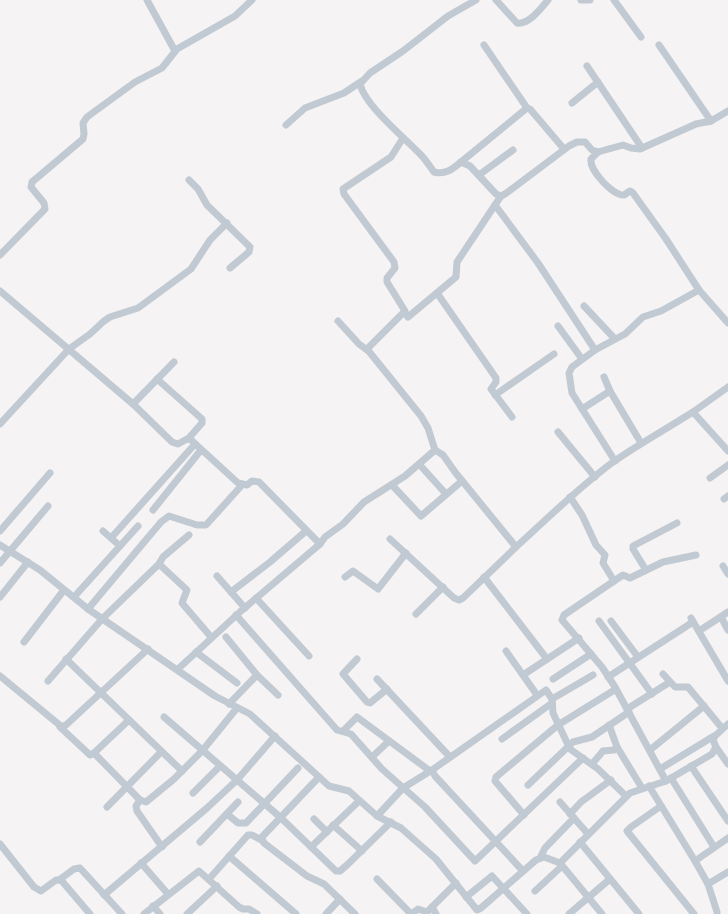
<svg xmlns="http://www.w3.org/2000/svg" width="728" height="914" font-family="Figtree,sans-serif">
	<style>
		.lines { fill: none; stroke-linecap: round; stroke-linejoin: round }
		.minor { stroke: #c1cad2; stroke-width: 7 }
	</style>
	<rect width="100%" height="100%" fill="#f5f3f3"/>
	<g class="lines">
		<!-- minor -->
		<g class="minor">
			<path d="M 147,0 L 175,51"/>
			<path d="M 476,0 L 448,16 L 403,51 L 370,73 L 360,84 C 365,106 406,139 421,155 C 426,160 430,167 434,172 C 445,175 453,169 461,162 L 470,166 L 496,194 L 501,196 L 505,194 L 569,146 L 577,142 L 585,142 L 592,150 L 598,152 L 623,145 L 631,148 L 640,149 L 696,124 L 711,121 L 728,111"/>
			<path d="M 496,0 L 517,23 C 529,25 541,8 548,0"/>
			<path d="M 581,0 L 590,0"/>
			<path d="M 614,0 L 641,37"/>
			<path d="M 484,45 L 527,108"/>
			<path d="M 659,45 L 711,121"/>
			<path d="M 587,66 L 642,148"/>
			<path d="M 572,103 L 598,82"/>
			<path d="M 286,125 L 305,108 L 344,93 L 362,81"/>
			<path d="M 403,138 L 391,157 L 343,189 L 344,194 L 394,262 L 395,268 L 387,278 L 387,282 L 405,311 L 367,349 L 421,416 L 428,428 L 435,450 L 443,455 L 455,472 L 516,547 C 548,518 578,488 613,462 C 639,444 666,429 693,412 L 728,451"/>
			<path d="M 598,152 L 591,159 C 589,170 613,196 624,195 L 630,191 L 633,193 L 666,239 L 699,290 L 728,323"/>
			<path d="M 461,162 L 527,108 L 530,109 L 564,149"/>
			<path d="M 479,175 L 513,150"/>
			<path d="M 189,180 L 198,189 L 207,205 L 250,247 L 249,252 L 230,268"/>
			<path d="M 495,205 L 538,263 L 595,350"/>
			<path d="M 0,255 L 45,209 L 44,203 L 31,187 L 32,182 L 83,139 L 84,134 L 83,123 L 87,117 L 135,82 L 162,68 L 177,49 L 235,16 L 252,0"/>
			<path d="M 0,291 L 133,404 L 172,442 L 178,444 L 187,439 L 190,439 L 238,483 L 247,485 L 252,481 L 259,482 L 320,544 L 325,537 L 343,524 L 364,502 L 405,476 L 435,450"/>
			<path d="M 437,293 L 496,378 L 496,382 L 491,389 L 512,417"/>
			<path d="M 584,306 L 614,338"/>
			<path d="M 404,312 L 408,317 L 456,277 L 457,262 L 501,196"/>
			<path d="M 338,321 L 359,344 L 367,350"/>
			<path d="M 558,326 L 582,359"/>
			<path d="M 604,377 L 610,391 L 641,443"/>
			<path d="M 157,379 L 202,419 L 202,423 L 188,439"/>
			<path d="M 495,395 L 554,354"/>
			<path d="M 133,404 L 174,362"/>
			<path d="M 582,409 L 610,391"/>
			<path d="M 693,412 L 728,387"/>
			<path d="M 0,424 L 69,349 L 90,334 L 104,321 L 110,317 L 138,308 L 191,269 L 210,240 L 227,223"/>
			<path d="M 558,432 L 595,477"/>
			<path d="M 615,461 L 572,393 L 569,373 L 572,367 L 595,350 L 625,334 L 643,317 L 661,311 L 699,290"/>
			<path d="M 419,464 L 446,494"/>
			<path d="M 710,478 L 728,465"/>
			<path d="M 392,485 L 421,516 L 462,481"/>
			<path d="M 570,497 L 582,515 L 596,545 L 605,555 L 603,563 L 614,581 L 623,575 L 630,578 L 663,562 L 696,555"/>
			<path d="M 724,499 L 728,496"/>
			<path d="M 153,510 L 201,450"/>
			<path d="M 0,531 L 50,473"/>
			<path d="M 189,535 L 163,557 L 159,564 L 187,590 L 182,603 L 211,637"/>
			<path d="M 111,538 L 195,444"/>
			<path d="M 390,539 L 454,598 L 459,600 L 463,598 L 516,547"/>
			<path d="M 0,545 L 40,570 L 88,609 L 215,696 L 250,714 L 329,786 L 349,791 L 377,816 L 401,828 L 436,859 L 477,910 L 481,908 L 536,860 L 544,857 L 560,863"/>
			<path d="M 120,546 L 138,526"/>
			<path d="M 0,563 L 48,506"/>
			<path d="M 723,566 L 728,574"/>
			<path d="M 646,570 L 633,549 L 633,546 L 677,523"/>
			<path d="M 217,576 L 245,608"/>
			<path d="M 345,577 L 353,571 L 378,589 L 406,553"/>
			<path d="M 484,577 L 547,659"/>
			<path d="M 614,581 L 564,615 L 562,620 L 602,667 L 615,687 L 666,781"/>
			<path d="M 231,592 L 270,562 L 306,531"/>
			<path d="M 0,597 L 28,562"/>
			<path d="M 74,597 L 120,546 L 103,531"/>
			<path d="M 256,598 L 309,656"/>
			<path d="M 88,609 L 161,522 L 169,516 L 197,525 L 206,525 L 242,485"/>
			<path d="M 416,614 L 443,587"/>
			<path d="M 236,615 L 337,730 L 351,734 L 382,769 L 425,807 L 475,861 L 583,758"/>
			<path d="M 721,617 L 728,630"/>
			<path d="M 691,618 L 728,681"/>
			<path d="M 599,621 L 652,694"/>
			<path d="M 611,621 L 638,657"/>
			<path d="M 699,631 L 728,612"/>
			<path d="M 226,637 L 257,675 L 278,695"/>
			<path d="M 24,642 L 64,590"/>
			<path d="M 506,651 L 537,695"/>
			<path d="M 196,652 L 237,683"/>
			<path d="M 66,659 L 182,771"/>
			<path d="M 357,659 L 343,674 L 367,702 L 370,703 L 387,689"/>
			<path d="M 178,669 L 241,611 L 320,544"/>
			<path d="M 663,674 L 675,687 L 688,687 L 722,728"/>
			<path d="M 523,675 L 579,638"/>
			<path d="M 0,676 L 62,727 L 66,725 L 148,649"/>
			<path d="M 608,677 L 693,622"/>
			<path d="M 377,679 L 450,757"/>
			<path d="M 553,679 L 591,654"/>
			<path d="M 48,681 L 102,619 L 159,564"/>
			<path d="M 552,699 L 593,675"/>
			<path d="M 229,704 L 257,675"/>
			<path d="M 627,709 L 670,682"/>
			<path d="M 164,717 L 280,817 L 336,871 L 340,871 L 347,865 L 391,822"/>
			<path d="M 60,727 L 90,755 L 94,753 L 129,720"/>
			<path d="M 343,731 L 357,717 L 430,771"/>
			<path d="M 502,739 L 552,703"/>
			<path d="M 617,747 L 642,788"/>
			<path d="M 716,747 L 728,764"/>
			<path d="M 650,750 L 704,706"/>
			<path d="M 94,753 L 140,800 L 146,802 L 174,779 L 202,751 L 237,708"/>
			<path d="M 372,757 L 389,741"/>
			<path d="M 592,764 L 603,751 L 614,750 L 617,747 L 609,725"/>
			<path d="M 691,766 L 728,821"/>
			<path d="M 660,769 L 714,736"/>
			<path d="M 319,777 L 261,838 L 264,843 L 307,876 L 324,884 L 355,914"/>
			<path d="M 671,778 L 714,847"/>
			<path d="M 528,785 L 573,742 L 592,737 L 629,712"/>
			<path d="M 649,786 L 695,861 L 728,838"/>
			<path d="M 193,793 L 220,766"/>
			<path d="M 140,800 L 136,806 L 137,811 L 162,847"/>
			<path d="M 560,802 L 588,834"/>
			<path d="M 661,806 L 631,827 L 627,831 L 694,914"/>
			<path d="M 107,807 L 161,752"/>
			<path d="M 227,814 L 238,823 L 246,823 L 298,768"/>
			<path d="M 570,814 L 581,802 L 611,780"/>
			<path d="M 524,815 L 495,781 L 496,777 L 558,725 L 616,689"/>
			<path d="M 377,816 L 403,788 L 432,770"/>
			<path d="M 314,819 L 327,832"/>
			<path d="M 333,825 L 362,851"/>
			<path d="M 200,842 L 238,802"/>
			<path d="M 580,842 L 639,914"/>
			<path d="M 0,844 L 34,887 L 41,891 L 56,880 L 61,880 L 90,914"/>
			<path d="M 311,847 L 359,801"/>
			<path d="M 229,856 L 296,914"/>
			<path d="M 540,858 L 545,848 L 574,818"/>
			<path d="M 695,861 L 708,884"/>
			<path d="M 141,863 L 168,894"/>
			<path d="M 523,871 L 435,776 L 432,770 L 546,690 L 552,699 L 553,713 L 570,749 L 598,769 L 626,796"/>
			<path d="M 209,879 L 248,835 L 252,835 L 263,841"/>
			<path d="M 377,879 L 411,914"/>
			<path d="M 59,880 L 74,869 L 80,868 L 122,914"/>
			<path d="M 535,891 L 562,866"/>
			<path d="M 104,895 L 207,808 L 237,780 L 275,736"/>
			<path d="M 466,897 L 492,876 L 527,914"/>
			<path d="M 153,906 L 160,914"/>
			<path d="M 717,912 L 708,884 L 728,872"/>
			<path d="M 144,914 L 199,871 L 239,907 L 243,909 L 249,909 L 257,914"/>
			<path d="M 187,914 L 217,886"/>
			<path d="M 326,914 L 340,899"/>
			<path d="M 411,914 L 418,909 L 427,912 L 432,907"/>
			<path d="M 436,914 L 432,907 L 456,883"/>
			<path d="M 569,914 L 610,879"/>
			<path d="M 602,914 L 560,863 L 630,793 L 666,781 L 712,754 L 716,747 L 713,740 L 715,736 L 728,724"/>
		</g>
	</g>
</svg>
